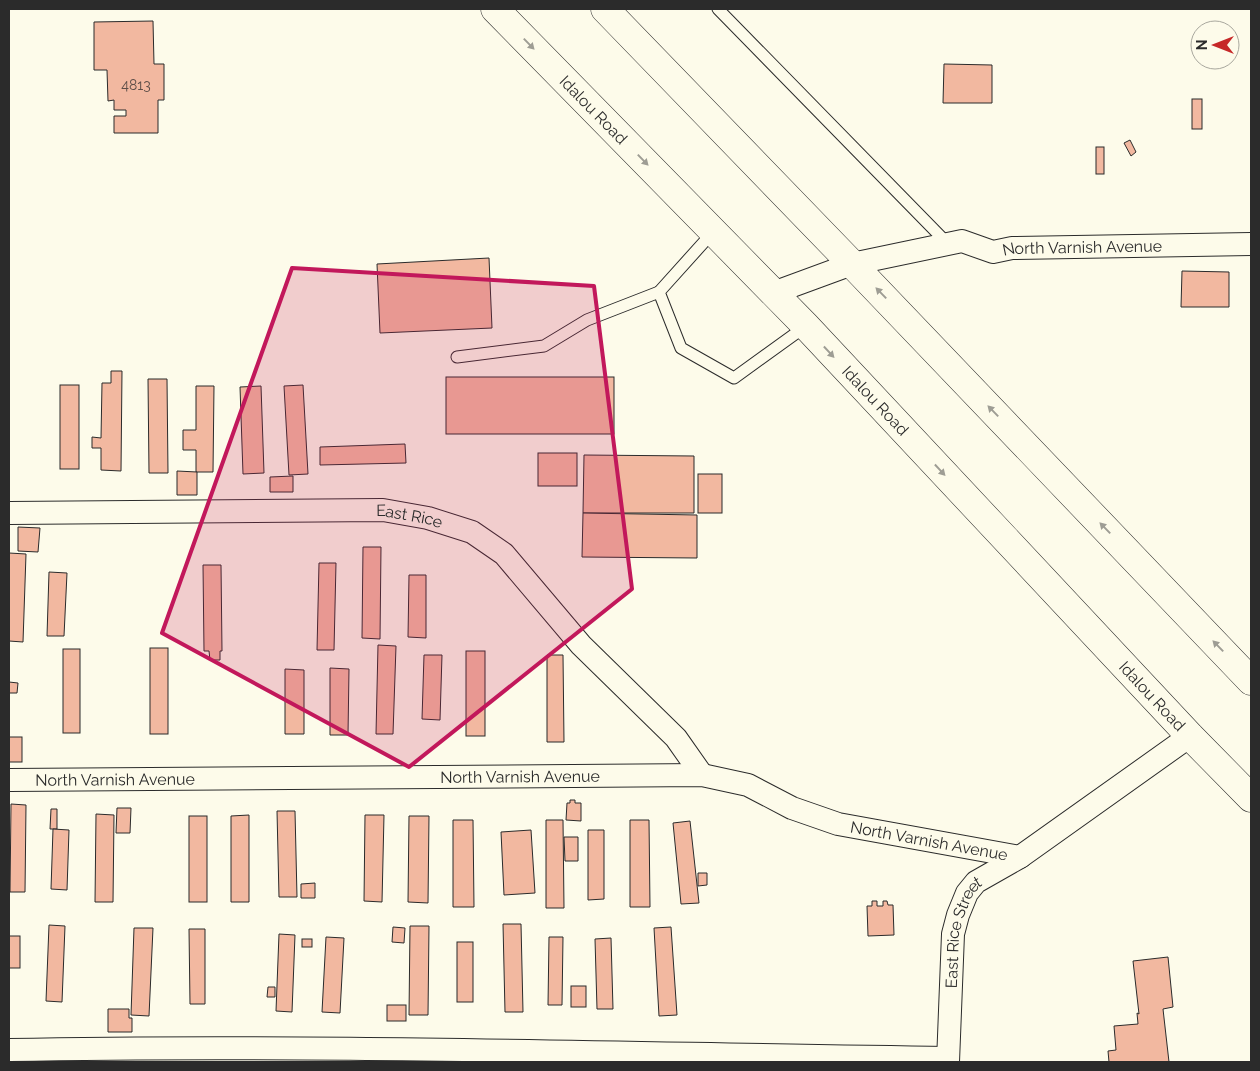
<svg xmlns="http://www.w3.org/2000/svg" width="1260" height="1071" font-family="Raleway,sans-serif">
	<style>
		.building { fill: #f2b8a0; stroke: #2b2b2b }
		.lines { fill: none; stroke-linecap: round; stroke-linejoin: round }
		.lane-casing { stroke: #2b2b2b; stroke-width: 13 }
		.street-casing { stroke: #2b2b2b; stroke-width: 24 }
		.highway-casing { stroke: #2b2b2b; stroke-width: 29 }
		.lane { stroke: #fdfbea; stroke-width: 11 }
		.street { stroke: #fdfbea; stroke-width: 22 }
		.highway { stroke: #fdfbea; stroke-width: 28 }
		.oneway { fill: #9e9d94 }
		.marked { fill: #c2185b; fill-opacity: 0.2; stroke: #c2185b; stroke-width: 4; stroke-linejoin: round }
		.labels { text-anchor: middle; stroke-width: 4; stroke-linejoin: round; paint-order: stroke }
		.number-label { font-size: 14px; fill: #5d4e48 }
		.street-label { font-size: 16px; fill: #2b2b2b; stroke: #fdfbea }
	</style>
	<rect width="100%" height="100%" fill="#fdfbea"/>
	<!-- building -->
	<g class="building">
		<path d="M 153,21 L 154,64 L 164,64 L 164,100 L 158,100 L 158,133 L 114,133 L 114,116 L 126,116 L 126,110 L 114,110 L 114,100 L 108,101 L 107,70 L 94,70 L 94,22 Z"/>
		<path d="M 944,64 L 992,65 L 992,103 L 943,103 Z"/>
		<rect x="1192" y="99" width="10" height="30"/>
		<path d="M 1130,140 L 1136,152 L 1131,156 L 1124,143 Z"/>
		<rect x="1096" y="147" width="8" height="27"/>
		<path d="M 489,258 L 492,328 L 380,333 L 377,264 Z"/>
		<path d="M 1182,271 L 1229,272 L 1229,307 L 1181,307 Z"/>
		<path d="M 111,371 L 122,371 L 121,471 L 101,470 L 101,448 L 92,448 L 92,437 L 101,438 L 102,383 L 111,383 Z"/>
		<rect x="446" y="377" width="168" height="57"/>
		<path d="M 148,379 L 167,379 L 168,473 L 149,473 Z"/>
		<rect x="60" y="385" width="19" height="84"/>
		<path d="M 303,385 L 308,474 L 289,475 L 284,386 Z"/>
		<path d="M 196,386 L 214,386 L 213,472 L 196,472 L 196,450 L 183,450 L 183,430 L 196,430 Z"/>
		<path d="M 261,386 L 264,473 L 243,474 L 240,387 Z"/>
		<path d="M 405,444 L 406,463 L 320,465 L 320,447 Z"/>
		<rect x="538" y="453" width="39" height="33"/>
		<path d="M 584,455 L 694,456 L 694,513 L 583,513 Z"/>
		<path d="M 177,471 L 197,472 L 197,495 L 177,495 Z"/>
		<rect x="698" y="474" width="24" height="39"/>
		<path d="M 293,476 L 293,492 L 270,492 L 270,477 Z"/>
		<path d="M 583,513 L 697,515 L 697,558 L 582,557 Z"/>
		<path d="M 18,527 L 40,528 L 38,552 L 18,551 Z"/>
		<path d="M 363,547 L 381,547 L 380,639 L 362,638 Z"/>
		<path d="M 9,553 L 26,554 L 23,642 L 9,641 Z"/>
		<path d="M 319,563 L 336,563 L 334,650 L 317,650 Z"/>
		<path d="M 203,565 L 221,565 L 222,651 L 220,651 L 220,660 L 210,660 L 209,651 L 204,651 Z"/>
		<path d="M 49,572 L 67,573 L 64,636 L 47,636 Z"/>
		<path d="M 409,575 L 426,575 L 426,638 L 408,637 Z"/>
		<path d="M 378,645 L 396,646 L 393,734 L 376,734 Z"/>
		<rect x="150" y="648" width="18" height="86"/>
		<rect x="63" y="649" width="17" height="84"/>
		<rect x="466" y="651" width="19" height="85"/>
		<path d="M 424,655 L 442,655 L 440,720 L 422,719 Z"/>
		<path d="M 547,655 L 563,655 L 564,742 L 547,742 Z"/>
		<path d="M 330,668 L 349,669 L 348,735 L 330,735 Z"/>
		<path d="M 285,669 L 304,670 L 304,734 L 285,734 Z"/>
		<path d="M 9,682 L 18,683 L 17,693 L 9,693 Z"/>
		<rect x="9" y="737" width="13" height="25"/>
		<path d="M 570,800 L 575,800 L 575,803 L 581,803 L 581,821 L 566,820 L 567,803 L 570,803 Z"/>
		<path d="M 11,804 L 26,805 L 25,892 L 10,892 Z"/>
		<path d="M 117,808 L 131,808 L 130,833 L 116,833 Z"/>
		<path d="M 51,809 L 57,809 L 57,829 L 50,829 Z"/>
		<path d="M 277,811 L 295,811 L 297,897 L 279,897 Z"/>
		<path d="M 96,814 L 114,815 L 113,902 L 95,902 Z"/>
		<path d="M 249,815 L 249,902 L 231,902 L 231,816 Z"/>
		<path d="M 365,815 L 384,815 L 382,902 L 364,901 Z"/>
		<rect x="189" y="816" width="18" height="86"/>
		<path d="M 409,816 L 429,816 L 428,903 L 408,902 Z"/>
		<path d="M 453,820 L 473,820 L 474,907 L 453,907 Z"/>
		<path d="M 546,820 L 563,820 L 564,908 L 546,908 Z"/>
		<path d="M 630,820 L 649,820 L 650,907 L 630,907 Z"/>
		<path d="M 690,821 L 699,903 L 681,904 L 673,823 Z"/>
		<path d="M 53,829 L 69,830 L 67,890 L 51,889 Z"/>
		<path d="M 531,830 L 535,893 L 504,895 L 501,832 Z"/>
		<path d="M 588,830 L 604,830 L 604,899 L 588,900 Z"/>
		<path d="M 564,837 L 578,837 L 578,861 L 565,861 Z"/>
		<path d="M 698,873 L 707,873 L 707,885 L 698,886 Z"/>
		<path d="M 315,883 L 315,898 L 301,898 L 301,884 Z"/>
		<path d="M 872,901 L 877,901 L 877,906 L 883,906 L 883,901 L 887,901 L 888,905 L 893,905 L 894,935 L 868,936 L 867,906 L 872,906 Z"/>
		<path d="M 503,924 L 521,924 L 523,1012 L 505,1012 Z"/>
		<path d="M 49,925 L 65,926 L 62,1002 L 46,1001 Z"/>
		<path d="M 410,926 L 429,926 L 428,1015 L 409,1015 Z"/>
		<path d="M 393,927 L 405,928 L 404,943 L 392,942 Z"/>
		<path d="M 671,927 L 677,1015 L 659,1016 L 654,928 Z"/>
		<path d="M 134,928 L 153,928 L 149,1016 L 131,1015 Z"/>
		<path d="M 189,929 L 205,929 L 205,1004 L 190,1004 Z"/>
		<path d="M 279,934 L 295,935 L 292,1012 L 276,1011 Z"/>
		<rect x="9" y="936" width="11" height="32"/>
		<path d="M 326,937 L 344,938 L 340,1013 L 322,1012 Z"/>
		<path d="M 549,937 L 563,937 L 562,1005 L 548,1005 Z"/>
		<path d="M 611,938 L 613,1009 L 597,1009 L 595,939 Z"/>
		<rect x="302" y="939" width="10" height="8"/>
		<rect x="457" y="942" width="16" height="60"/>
		<path d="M 1168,957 L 1173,1007 L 1163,1009 L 1169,1062 L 1109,1062 L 1108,1051 L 1116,1050 L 1114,1026 L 1138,1024 L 1137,1013 L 1139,1014 L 1133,961 Z"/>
		<rect x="571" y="986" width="15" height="21"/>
		<path d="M 268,987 L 275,987 L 275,997 L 267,997 Z"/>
		<rect x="387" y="1005" width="19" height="16"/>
		<path d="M 108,1009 L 129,1009 L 129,1018 L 132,1018 L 132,1032 L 108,1032 Z"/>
	</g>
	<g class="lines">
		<defs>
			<g id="lane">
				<path d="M 718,9 L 948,244"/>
				<path d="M 713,232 L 659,292 L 681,348 L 734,378 L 806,326"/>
				<path d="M 457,357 L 544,346 L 587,320 L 659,292"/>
			</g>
			<g id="street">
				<path id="s1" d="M 773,293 L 852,264 L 962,241 L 993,252 L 1012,248 L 1251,244"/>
				<path id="s2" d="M 9,513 L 383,510 L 428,518 L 472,532 L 504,554 L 581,645 L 676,738 L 702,775"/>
				<path id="s3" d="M 9,780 L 702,775 L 748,785 L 792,808 L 838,824 L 1020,857"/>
				<path d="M 9,1050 C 322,1044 635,1054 948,1058"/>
				<path id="s4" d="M 948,1062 L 953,934 L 958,915 L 967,893 L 976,882 L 1020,857 L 1190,736"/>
			</g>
			<g id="highway">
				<path id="s5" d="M 495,9 L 806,326 L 1190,736 L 1251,798"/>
				<path d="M 605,9 L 852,264 L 1251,681"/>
			</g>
		</defs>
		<!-- lane casing -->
		<use href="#lane" class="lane-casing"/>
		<!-- street casing -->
		<use href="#street" class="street-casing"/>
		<!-- highway casing -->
		<use href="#highway" class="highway-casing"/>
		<!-- lane -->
		<use href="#lane" class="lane"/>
		<!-- street -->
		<use href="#street" class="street"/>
		<!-- highway -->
		<use href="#highway" class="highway"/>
	</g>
	<!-- one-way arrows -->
	<defs><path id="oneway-solid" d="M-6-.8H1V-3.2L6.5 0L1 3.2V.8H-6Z" transform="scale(1.25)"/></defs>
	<g class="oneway">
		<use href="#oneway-solid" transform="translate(529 44) rotate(46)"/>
		<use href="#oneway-solid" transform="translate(643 160) rotate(46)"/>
		<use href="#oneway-solid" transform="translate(881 293) rotate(-134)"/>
		<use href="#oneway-solid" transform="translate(829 352) rotate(47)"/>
		<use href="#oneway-solid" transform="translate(993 411) rotate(-134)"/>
		<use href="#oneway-solid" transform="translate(940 470) rotate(47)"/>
		<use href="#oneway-solid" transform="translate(1105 528) rotate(-134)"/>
		<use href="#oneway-solid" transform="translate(1218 646) rotate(-134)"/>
	</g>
	<!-- marked area -->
	<path class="marked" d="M 292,268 L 594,286 L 632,589 L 409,767 L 162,633 Z"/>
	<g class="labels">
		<!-- number labels -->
		<g class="number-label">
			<text x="136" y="90">4813</text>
		</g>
		<!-- street labels -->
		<g class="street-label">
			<text dy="6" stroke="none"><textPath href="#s5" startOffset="141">Idalou Road</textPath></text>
			<text dy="6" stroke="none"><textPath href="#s1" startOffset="319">North Varnish Avenue</textPath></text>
			<text dy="6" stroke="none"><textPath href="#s5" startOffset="546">Idalou Road</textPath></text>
			<text dy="6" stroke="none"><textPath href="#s2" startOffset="401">East Rice</textPath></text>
			<text dy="6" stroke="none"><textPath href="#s5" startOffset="951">Idalou Road</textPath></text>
			<text dy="6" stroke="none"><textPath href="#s3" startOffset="511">North Varnish Avenue</textPath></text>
			<text dy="6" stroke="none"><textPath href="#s3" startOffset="106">North Varnish Avenue</textPath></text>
			<text dy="6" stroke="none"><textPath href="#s3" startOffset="931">North Varnish Avenue</textPath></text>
			<text dy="6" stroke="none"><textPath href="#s4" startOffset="132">East Rice Street</textPath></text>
		</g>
	</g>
	<!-- border -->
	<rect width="1260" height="1071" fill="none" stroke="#2b2b2b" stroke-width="20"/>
	<!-- north arrow -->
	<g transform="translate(1215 45) rotate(270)"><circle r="24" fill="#fdfbea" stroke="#a9a89e"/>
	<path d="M0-4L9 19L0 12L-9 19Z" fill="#c62828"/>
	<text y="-8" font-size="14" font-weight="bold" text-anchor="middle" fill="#2b2b2b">N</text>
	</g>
</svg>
